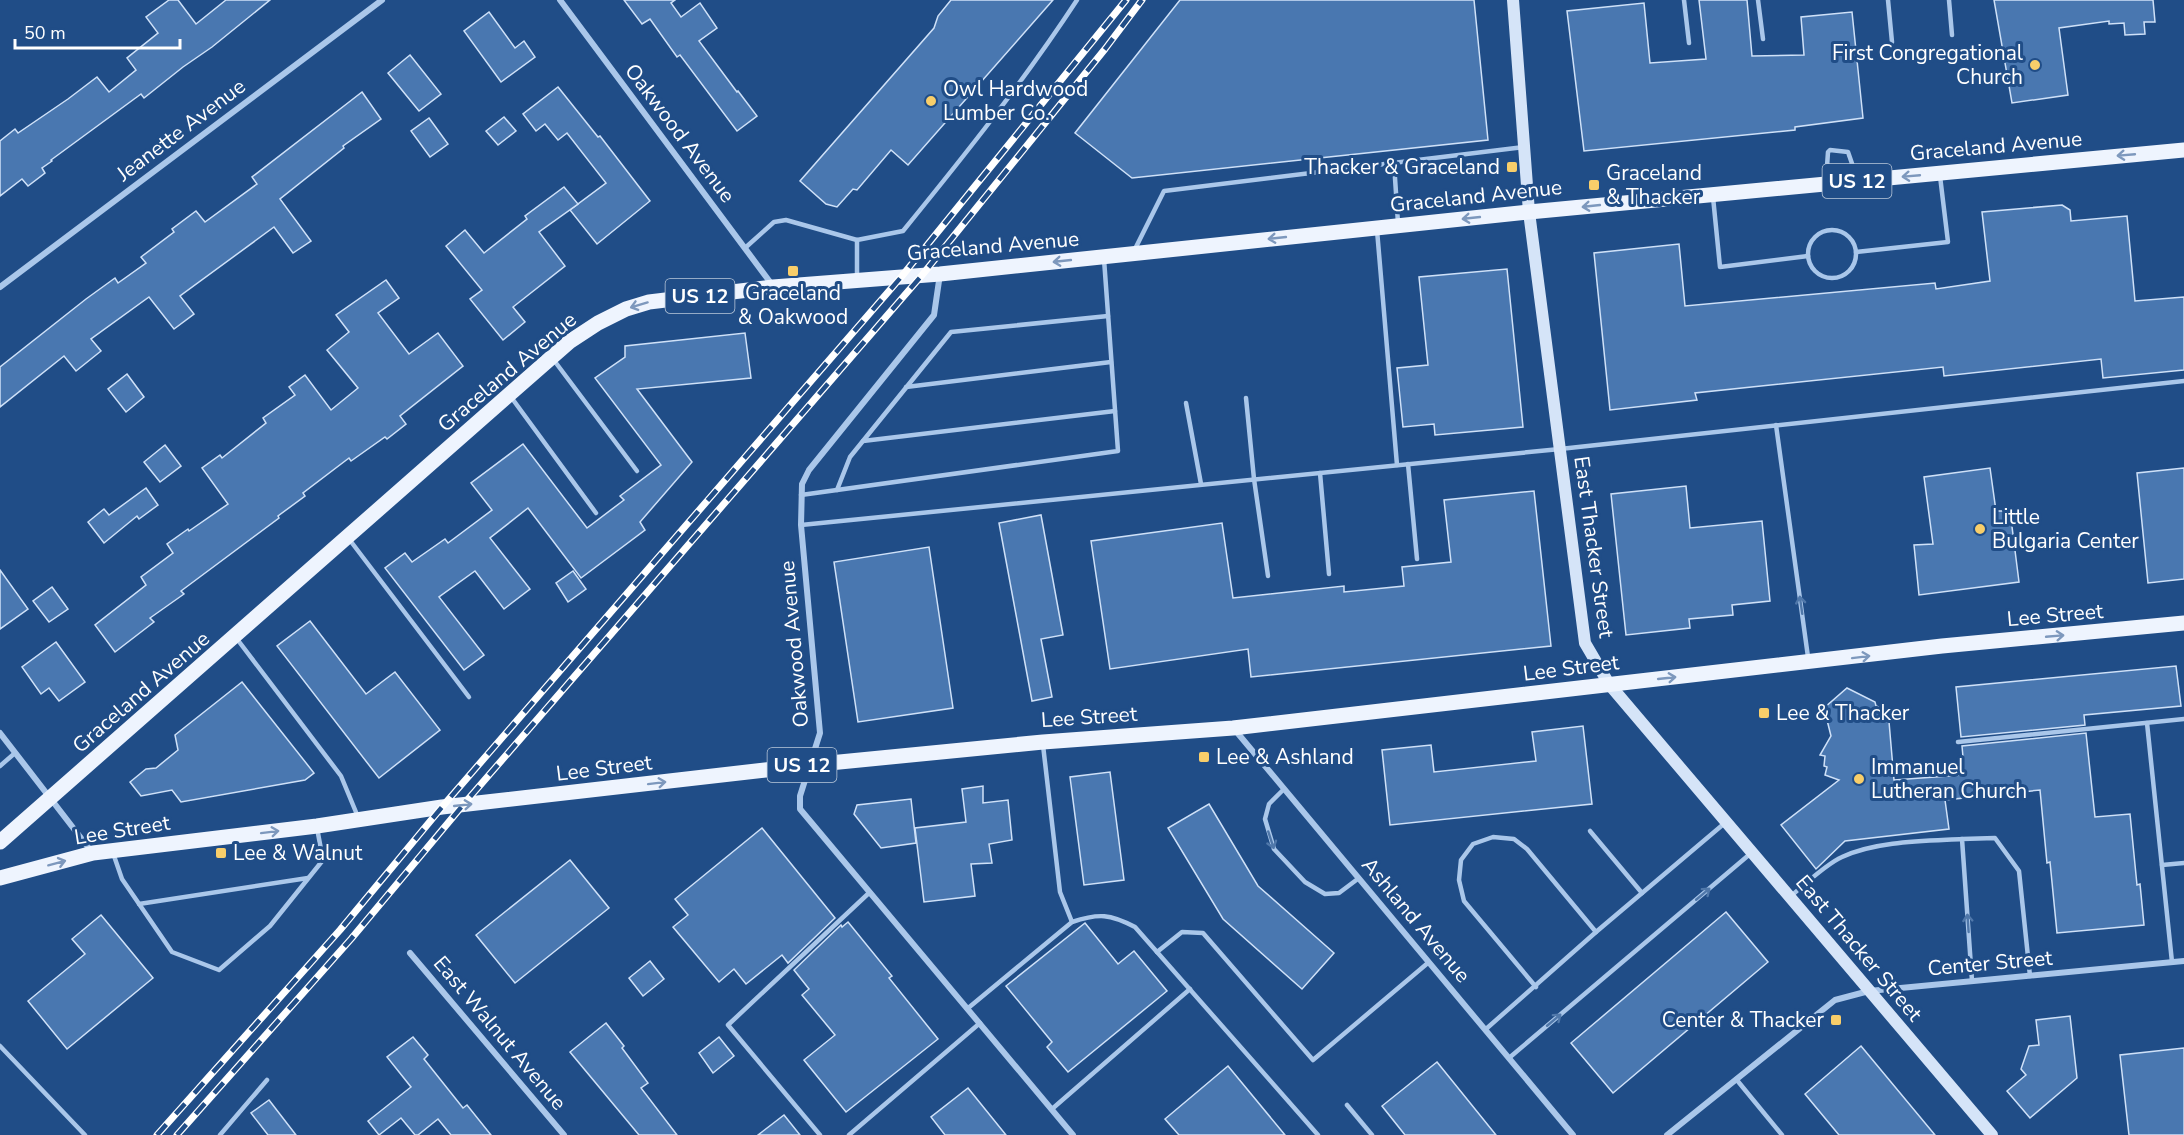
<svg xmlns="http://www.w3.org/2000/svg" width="2184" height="1135" font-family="'Nunito Sans',sans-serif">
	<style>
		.building { fill: #4977b0; stroke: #cfe1f8; stroke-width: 1.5 }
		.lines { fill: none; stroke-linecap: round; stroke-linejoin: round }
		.lane { stroke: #aac7ea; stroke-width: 4.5 }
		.street { stroke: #aac7ea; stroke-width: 6 }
		.secondary { stroke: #d5e4f8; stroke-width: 12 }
		.primary { stroke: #eef4fe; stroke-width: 15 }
		.rail-casing { stroke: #fff; stroke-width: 7 }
		.rail { stroke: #204d87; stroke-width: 4.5; stroke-dasharray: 14; stroke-linecap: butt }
		.oneway { stroke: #7d98bd }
		.oneway2 { stroke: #5078aa }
		.poi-dot { fill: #f8ce6a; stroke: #204d87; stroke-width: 2 }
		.labels { text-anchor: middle; stroke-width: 6; stroke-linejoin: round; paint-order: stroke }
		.shield { fill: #204d87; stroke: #bccadb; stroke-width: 1.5 }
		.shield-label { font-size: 20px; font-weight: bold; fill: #fff }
		.poi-label { font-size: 21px; fill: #fff; stroke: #204d87; text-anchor: start }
		.street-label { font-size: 21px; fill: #fff; stroke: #204d87 }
	</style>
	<rect width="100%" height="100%" fill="#204d87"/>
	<!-- building -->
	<g class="building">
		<path d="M 169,0 L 178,0 L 196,24 L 226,0 L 270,0 L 212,47 L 183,67 L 144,98 L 141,94 L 51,160 L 52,161 L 42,168 L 45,173 L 28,186 L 22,179 L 0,196 L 0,141 L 15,129 L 18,133 L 68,99 L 97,77 L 109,92 L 136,70 L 127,58 L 158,33 L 146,17 Z"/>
		<path d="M 624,0 L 675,0 L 671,3 L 681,17 L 700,3 L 717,28 L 699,41 L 737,92 L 738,91 L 757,116 L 737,131 L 680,55 L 677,57 L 650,19 L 642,24 Z"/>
		<path d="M 951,0 L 1053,0 L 908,165 L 891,150 L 857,190 L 853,189 L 837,207 L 826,204 L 800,181 L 934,28 L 938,16 Z"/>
		<path d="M 1180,0 L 1474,0 L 1488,140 L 1132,178 L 1075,133 Z"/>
		<path d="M 1699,0 L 1747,0 L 1752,56 L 1804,55 L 1801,17 L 1852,12 L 1863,118 L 1795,127 L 1795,130 L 1584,151 L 1567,11 L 1644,3 L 1650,63 L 1706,59 Z"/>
		<path d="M 1994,0 L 2153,0 L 2155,22 L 2144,22 L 2145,34 L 2125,35 L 2124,23 L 2109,24 L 2109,21 L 2059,28 L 2068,95 L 2012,103 Z"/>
		<path d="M 489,12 L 515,48 L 524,41 L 535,57 L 501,82 L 464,31 Z"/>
		<path d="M 410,55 L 441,94 L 419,111 L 388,73 Z"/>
		<path d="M 558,87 L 598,137 L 600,136 L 650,201 L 597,244 L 570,210 L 606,183 L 567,133 L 558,140 L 545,124 L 536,131 L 523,114 Z"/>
		<path d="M 362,92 L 381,119 L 343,146 L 344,148 L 280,199 L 311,241 L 293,253 L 274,227 L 180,296 L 194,314 L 174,329 L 149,297 L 91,339 L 101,351 L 76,371 L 64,356 L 0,407 L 0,367 L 86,299 L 115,278 L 118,283 L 146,263 L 141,257 L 174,232 L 172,229 L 196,211 L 205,222 L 257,184 L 252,177 Z"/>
		<path d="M 504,117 L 516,131 L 498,145 L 486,131 Z"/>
		<path d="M 429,118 L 448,144 L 430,157 L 411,131 Z"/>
		<path d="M 564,187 L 578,204 L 539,232 L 565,266 L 513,307 L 525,322 L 503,340 L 470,299 L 482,290 L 446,246 L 465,230 L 484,253 L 527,219 L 525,216 Z"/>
		<path d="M 2062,205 L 2070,210 L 2071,221 L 2127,216 L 2135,301 L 2184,297 L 2184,370 L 2103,378 L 2101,359 L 1944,376 L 1943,367 L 1695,393 L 1697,400 L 1610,410 L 1594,253 L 1679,244 L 1685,306 L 1935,283 L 1936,289 L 1990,281 L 1982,212 Z"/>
		<path d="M 1507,269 L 1523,427 L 1435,435 L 1434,424 L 1403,427 L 1397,368 L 1428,365 L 1419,277 Z"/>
		<path d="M 386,280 L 399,298 L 378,313 L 409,354 L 438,333 L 463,366 L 400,416 L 406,424 L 387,439 L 385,437 L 351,461 L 349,458 L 303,493 L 305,496 L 278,516 L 279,518 L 181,591 L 184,594 L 150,618 L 154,622 L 115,652 L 95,625 L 146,585 L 141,577 L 173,553 L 167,544 L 188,529 L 189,531 L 228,504 L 202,468 L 220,455 L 222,458 L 266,423 L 263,418 L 295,395 L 289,387 L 305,375 L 331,410 L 358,388 L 327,350 L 349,332 L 336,315 Z"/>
		<path d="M 745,333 L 751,378 L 637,389 L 692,462 L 640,522 L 645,530 L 581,578 L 528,508 L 490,538 L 530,589 L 504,609 L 475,571 L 439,597 L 484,655 L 464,670 L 385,568 L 405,553 L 412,562 L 445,539 L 448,543 L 492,510 L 471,483 L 523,444 L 587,528 L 624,500 L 620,496 L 661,465 L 595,378 L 625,357 L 625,346 Z"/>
		<path d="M 127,374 L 144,397 L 126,412 L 108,389 Z"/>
		<path d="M 165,445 L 181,466 L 160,482 L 144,462 Z"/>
		<path d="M 1990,468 L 1996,511 L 2010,511 L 2019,582 L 1919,595 L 1914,545 L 1933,544 L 1924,477 Z"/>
		<path d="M 2184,468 L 2184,579 L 2148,583 L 2137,473 Z"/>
		<path d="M 1686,486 L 1690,528 L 1762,521 L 1770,601 L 1732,605 L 1733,615 L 1689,619 L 1690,628 L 1626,635 L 1611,494 Z"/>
		<path d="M 146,488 L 158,505 L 139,519 L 137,516 L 104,543 L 88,522 L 104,509 L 109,515 Z"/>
		<path d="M 1534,491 L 1551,646 L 1251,677 L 1248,649 L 1110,669 L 1091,541 L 1222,523 L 1233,598 L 1344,586 L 1344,592 L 1404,586 L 1402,567 L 1451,562 L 1444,500 Z"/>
		<path d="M 1041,515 L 1063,635 L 1041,639 L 1052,697 L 1032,701 L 999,523 Z"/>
		<path d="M 929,547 L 953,708 L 858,722 L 834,562 Z"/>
		<path d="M 0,570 L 28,609 L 0,629 Z"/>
		<path d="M 573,571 L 586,589 L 568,602 L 556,583 Z"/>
		<path d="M 52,587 L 68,609 L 49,622 L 33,601 Z"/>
		<path d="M 310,621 L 366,694 L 395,672 L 440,730 L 379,778 L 277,646 Z"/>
		<path d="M 56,642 L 85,682 L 59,701 L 49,688 L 41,694 L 22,667 Z"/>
		<path d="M 2176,666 L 2181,706 L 2084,715 L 2085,725 L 1961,737 L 1956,687 Z"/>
		<path d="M 242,682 L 314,773 L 305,780 L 181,802 L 172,790 L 141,796 L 130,782 L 146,769 L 156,768 L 178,750 L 175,735 Z"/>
		<path d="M 1847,688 L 1875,702 L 1876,706 L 1888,710 L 1894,780 L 1962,775 L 1960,757 L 1963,757 L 1962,746 L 2086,733 L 2095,817 L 2130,814 L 2137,885 L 2140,884 L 2144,925 L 2057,933 L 2050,862 L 2047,863 L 2040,790 L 1945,800 L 1949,829 L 1845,841 L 1816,869 L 1781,825 L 1839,780 L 1825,775 L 1827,767 L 1824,766 L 1825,756 L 1820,755 L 1831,736 L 1824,708 Z"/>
		<path d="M 1583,726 L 1592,804 L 1390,825 L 1382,750 L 1431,745 L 1434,772 L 1536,761 L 1532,732 Z"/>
		<path d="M 1110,772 L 1124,880 L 1084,885 L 1070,777 Z"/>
		<path d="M 983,786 L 983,803 L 1008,800 L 1012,840 L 989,844 L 992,863 L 971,864 L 975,896 L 924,902 L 915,828 L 966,822 L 962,789 Z"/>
		<path d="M 911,799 L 916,843 L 881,848 L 854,814 L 857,805 Z"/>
		<path d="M 1209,804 L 1258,886 L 1334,953 L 1302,989 L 1223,919 L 1168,828 Z"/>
		<path d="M 762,828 L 835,918 L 788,963 L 782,955 L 746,984 L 734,969 L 719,982 L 673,927 L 688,915 L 675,899 Z"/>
		<path d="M 570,860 L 609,908 L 515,983 L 476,935 Z"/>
		<path d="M 1726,912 L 1768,962 L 1613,1093 L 1571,1043 Z"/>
		<path d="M 101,915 L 153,978 L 67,1049 L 28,1001 L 85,954 L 72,939 Z"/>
		<path d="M 848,922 L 892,976 L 889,978 L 938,1039 L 846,1112 L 804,1060 L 835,1035 L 802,995 L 809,989 L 794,970 L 841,925 L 842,927 Z"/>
		<path d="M 1085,923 L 1118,964 L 1134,951 L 1167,991 L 1068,1072 L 1047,1047 L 1052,1042 L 1006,986 Z"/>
		<path d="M 650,961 L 664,979 L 643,996 L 629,978 Z"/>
		<path d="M 2070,1016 L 2077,1078 L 2030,1118 L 2007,1091 L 2026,1075 L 2021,1069 L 2029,1046 L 2039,1045 L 2036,1020 Z"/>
		<path d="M 606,1023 L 624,1046 L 622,1048 L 648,1083 L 641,1088 L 677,1135 L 639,1135 L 570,1052 Z"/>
		<path d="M 413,1037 L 428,1055 L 424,1059 L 463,1108 L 467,1105 L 491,1135 L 451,1135 L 438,1119 L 418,1135 L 415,1135 L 401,1118 L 379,1135 L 368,1121 L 411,1087 L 387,1057 Z"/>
		<path d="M 719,1037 L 734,1056 L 713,1073 L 699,1053 Z"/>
		<path d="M 1861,1046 L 1935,1135 L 1839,1135 L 1805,1094 Z"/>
		<path d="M 2184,1048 L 2184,1135 L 2129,1135 L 2120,1055 Z"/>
		<path d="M 1437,1062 L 1496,1135 L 1405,1135 L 1382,1106 Z"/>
		<path d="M 1228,1066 L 1285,1135 L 1179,1135 L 1165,1119 Z"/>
		<path d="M 968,1088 L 1006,1135 L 945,1135 L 931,1117 Z"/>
		<path d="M 269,1100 L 296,1135 L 268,1135 L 251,1113 Z"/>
		<path d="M 784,1115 L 800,1135 L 758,1135 Z"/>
	</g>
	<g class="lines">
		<!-- lane -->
		<g class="lane">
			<path d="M 1684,0 L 1689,43"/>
			<path d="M 1758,0 L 1763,39"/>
			<path d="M 1888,0 L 1892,42"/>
			<path d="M 1949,0 L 1952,35"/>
			<path d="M 1394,163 L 1398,223"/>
			<path d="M 1826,181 L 1828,152 L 1830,150 L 1848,152 L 1857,178"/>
			<path d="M 1713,197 L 1720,267 L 1808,256"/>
			<circle cx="1832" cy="254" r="24"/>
			<path d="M 1377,230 L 1397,465"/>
			<path d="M 745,248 L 774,222 L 786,220 L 857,240"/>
			<path d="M 1134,251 L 1164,191 L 1524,147"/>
			<path d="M 1856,252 L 1948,242 L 1940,176"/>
			<path d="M 857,277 L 857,240 L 903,231 C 964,156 1024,81 1077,0"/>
			<path d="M 553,359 L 637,471"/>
			<path d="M 906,387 L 1111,362"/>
			<path d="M 511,397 L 596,513"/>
			<path d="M 1246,398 L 1254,479 L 1268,576"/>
			<path d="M 1186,403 L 1201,484"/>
			<path d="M 1776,425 L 1808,657"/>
			<path d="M 863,441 L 1115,411"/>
			<path d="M 1408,464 L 1417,559"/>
			<path d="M 1320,473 L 1329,574"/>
			<path d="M 837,490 L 850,457 L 951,332 L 1108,316"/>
			<path d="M 801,495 L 1118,451 L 1104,259"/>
			<path d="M 801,525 L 1560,449 L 2184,381"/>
			<path d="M 349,539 L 469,697"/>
			<path d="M 237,639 L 341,776 L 358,817"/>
			<path d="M 2147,723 L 2172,962"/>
			<path d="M 1958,742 L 2184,719"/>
			<path d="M 1043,745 L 1060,892 L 1072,922"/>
			<path d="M 0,766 L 15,753"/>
			<path d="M 1284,789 L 1269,804 L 1265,819 L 1274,849 L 1305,882 L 1325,894 L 1339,893 L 1359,878"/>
			<path d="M 1590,831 L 1642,893"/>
			<path d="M 113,853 L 122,879 L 172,952 L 219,970 L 270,926 L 323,860 L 317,828"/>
			<path d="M 2162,865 L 2184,863"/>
			<path d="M 1790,897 C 1804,885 1826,864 1842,857 C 1876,841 1925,841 1962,839"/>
			<path d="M 139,904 L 308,878"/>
			<path d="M 1157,952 L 1182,932 L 1203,933 L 1313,1060 L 1429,962"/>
			<path d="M 1972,981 L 1962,839 L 1995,838 L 2019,871 L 2030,976"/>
			<path d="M 1536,987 L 1464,901 L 1459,880 L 1461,860 L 1473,844 L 1493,837 L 1514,839 L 1527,849 L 1596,932"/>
			<path d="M 967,1009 L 1072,922 C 1099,913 1110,914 1135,927 L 1318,1135"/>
			<path d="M 1486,1029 L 1596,932 L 1726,822"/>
			<path d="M 0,1046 L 85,1135"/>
			<path d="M 1509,1058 L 1750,854"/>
			<path d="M 1736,1079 L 1782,1135"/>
			<path d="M 1347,1105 L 1372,1135"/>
			<path d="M 1052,1109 L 1190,989"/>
			<path d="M 220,1135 L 267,1080"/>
			<path d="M 820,1135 L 728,1025 L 870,892"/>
			<path d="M 849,1135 L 980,1023"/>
		</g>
		<!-- street -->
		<g class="street">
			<path d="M 560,0 L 773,286"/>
			<path d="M 940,274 L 934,315 L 809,470 L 802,484 L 801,525 L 820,733 L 800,796 L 800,809 L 1073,1135"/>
			<path d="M 0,287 L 382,0"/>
			<path d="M 1235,730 L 1573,1135"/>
			<path d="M 0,733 L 91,851"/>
			<path d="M 410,953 L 564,1135"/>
			<path d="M 1667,1135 L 1835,1000 L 1869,991 L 2184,961"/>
		</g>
		<!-- secondary -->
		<path class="secondary" d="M 1513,0 L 1529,212 L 1585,643 L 1609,684 L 1992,1135"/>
		<!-- primary -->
		<g class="primary">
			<path d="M 0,842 L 569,342 L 598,323 L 626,309 L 649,302 L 773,287 L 940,274 L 1529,212 L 2184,150"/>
			<path d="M 0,878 L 93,853 L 317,826 L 442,807 L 809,765 L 1043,742 L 1233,728 L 1942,646 L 2184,623"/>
		</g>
		<defs>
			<g id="rail">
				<path d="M 157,1135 L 340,930 L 442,807 L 902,276 L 1126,0"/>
				<path d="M 177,1135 L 351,939 L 463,805 L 923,274 L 1105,49 L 1142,0"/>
			</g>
		</defs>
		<!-- rail casing -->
		<use href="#rail" class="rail-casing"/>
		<!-- rail -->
		<use href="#rail" class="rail"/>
	</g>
	<!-- one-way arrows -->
	<defs><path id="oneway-shaft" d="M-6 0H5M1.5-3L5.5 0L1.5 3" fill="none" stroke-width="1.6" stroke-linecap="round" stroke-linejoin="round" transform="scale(1.5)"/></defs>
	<g class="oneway">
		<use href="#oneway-shaft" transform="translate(2126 155) rotate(175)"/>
		<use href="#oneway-shaft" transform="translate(1911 176) rotate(175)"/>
		<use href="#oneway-shaft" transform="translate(1591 206) rotate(174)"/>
		<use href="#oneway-shaft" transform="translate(1471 218) rotate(174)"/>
		<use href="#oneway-shaft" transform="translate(1277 238) rotate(174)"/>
		<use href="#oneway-shaft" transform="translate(1062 261) rotate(174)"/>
		<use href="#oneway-shaft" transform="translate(639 305) rotate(163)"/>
		<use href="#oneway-shaft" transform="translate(2055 636) rotate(-5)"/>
		<use href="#oneway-shaft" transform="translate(1861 657) rotate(-7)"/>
		<use href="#oneway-shaft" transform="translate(1667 678) rotate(-6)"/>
		<use href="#oneway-shaft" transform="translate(657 783) rotate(-7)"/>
		<use href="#oneway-shaft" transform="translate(463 805) rotate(-6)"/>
		<use href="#oneway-shaft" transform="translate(270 832) rotate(-7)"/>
		<use href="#oneway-shaft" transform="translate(57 863) rotate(-15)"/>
	</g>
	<g class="oneway2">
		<use href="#oneway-shaft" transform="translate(1801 605) rotate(-98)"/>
		<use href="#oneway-shaft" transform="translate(1271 840) rotate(72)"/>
		<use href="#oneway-shaft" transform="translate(1703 894) rotate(-40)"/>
		<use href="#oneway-shaft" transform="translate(1968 923) rotate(-94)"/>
		<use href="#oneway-shaft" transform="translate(1554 1020) rotate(-40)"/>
	</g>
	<!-- markers -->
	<g class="poi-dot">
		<circle cx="2035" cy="65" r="6"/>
		<circle cx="931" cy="101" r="6"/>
		<rect x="1506" y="161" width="12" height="12" rx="3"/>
		<rect x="1588" y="179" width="12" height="12" rx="3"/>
		<rect x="787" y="265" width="12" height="12" rx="3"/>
		<circle cx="1980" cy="529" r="6"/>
		<rect x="1758" y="707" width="12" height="12" rx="3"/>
		<rect x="1198" y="751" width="12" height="12" rx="3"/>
		<circle cx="1859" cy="779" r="6"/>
		<rect x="215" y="847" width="12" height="12" rx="3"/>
		<rect x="1830" y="1014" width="12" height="12" rx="3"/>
	</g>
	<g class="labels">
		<!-- shield labels -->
		<g class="shield">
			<rect x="1822.5" y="164" width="69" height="34" rx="4.5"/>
			<rect x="665.5" y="279" width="69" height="34" rx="4.5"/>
			<rect x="767.5" y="748" width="69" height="34" rx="4.5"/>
		</g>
		<g class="shield-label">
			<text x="1857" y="188">US 12</text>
			<text x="700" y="303">US 12</text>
			<text x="802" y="772">US 12</text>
		</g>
		<!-- poi labels -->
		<g class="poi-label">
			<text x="2023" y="60" text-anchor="end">First Congregational<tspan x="2023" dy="24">Church</tspan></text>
			<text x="943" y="96">Owl Hardwood<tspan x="943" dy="24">Lumber Co.</tspan></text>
			<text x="1500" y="174" text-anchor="end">Thacker &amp; Graceland</text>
			<text x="1606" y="180">Graceland<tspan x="1606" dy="24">&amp; Thacker</tspan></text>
			<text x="793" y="300" text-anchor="middle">Graceland<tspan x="793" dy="24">&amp; Oakwood</tspan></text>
			<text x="1992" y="524">Little<tspan x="1992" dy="24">Bulgaria Center</tspan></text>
			<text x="1776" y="720">Lee &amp; Thacker</text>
			<text x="1216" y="764">Lee &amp; Ashland</text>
			<text x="1871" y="774">Immanuel<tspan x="1871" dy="24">Lutheran Church</tspan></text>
			<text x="233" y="860">Lee &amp; Walnut</text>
			<text x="1824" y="1027" text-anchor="end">Center &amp; Thacker</text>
		</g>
		<!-- street labels -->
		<g class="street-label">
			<text transform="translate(181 130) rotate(-37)" y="7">Jeanette Avenue</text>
			<text transform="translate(680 133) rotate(53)" y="7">Oakwood Avenue</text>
			<text transform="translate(1996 146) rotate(-5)" y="7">Graceland Avenue</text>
			<text transform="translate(1476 196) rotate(-6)" y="7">Graceland Avenue</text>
			<text transform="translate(993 246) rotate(-5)" y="7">Graceland Avenue</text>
			<text transform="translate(507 372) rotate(-40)" y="7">Graceland Avenue</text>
			<text transform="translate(1594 547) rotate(82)" y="7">East Thacker Street</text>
			<text transform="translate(2055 615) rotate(-5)" y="7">Lee Street</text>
			<text transform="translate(794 644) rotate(-95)" y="7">Oakwood Avenue</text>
			<text transform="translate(1571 668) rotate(-7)" y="7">Lee Street</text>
			<text transform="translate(141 692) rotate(-41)" y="7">Graceland Avenue</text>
			<text transform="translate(1089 717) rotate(-4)" y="7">Lee Street</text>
			<text transform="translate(604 768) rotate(-7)" y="7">Lee Street</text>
			<text transform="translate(122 830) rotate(-9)" y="7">Lee Street</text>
			<text transform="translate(1416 920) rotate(50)" y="7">Ashland Avenue</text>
			<text transform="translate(1859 948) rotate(50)" y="7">East Thacker Street</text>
			<text transform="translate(1990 963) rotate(-5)" y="7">Center Street</text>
			<text transform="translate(500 1033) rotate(50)" y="7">East Walnut Avenue</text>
		</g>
	</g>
	<!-- scale -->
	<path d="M15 39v9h165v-9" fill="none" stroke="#ffffff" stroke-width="3"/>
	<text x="24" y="39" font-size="18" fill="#ffffff" stroke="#204d87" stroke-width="4.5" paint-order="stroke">50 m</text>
</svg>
